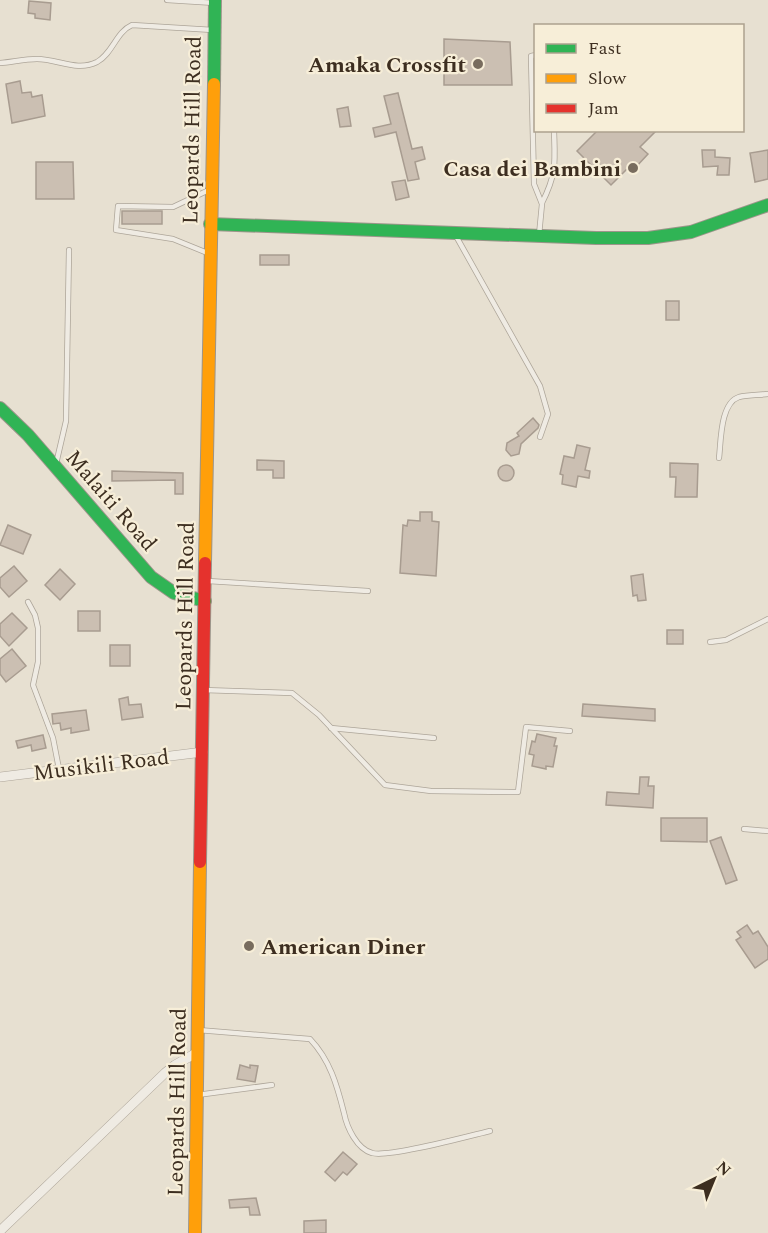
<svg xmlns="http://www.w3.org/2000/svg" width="768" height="1233" font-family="Spectral,serif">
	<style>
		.building { fill: #cbbfb2; stroke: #a89c90; stroke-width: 1.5 }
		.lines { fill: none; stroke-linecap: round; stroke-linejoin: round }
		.lane-casing { stroke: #ada599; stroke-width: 6 }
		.street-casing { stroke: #ada599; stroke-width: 10 }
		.fast-casing { stroke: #9c958a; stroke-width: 14 }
		.slow-casing { stroke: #9c958a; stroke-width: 14 }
		.jam-casing { stroke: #9c958a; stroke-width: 14 }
		.lane { stroke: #efebe3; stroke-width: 4.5 }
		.street { stroke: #efebe3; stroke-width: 9 }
		.fast { stroke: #30b455; stroke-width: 12 }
		.slow { stroke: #ff9f0a; stroke-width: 12 }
		.jam { stroke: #e5322d; stroke-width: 12 }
		.poi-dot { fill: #786c5e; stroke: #f7eed8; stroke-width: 2 }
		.labels { text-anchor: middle; stroke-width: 4.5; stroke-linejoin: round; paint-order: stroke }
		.poi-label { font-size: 22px; font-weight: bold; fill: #3d2e20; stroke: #f7eed8; text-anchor: end }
		.street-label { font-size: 22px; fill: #3d2e20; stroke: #f7eed8 }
	</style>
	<rect width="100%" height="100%" fill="#e7e0d1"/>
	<!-- building -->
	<g class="building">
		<path d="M 29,1 L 51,3 L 50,20 L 35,18 L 35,14 L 28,13 Z"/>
		<path d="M 444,39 L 510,42 L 512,85 L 444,85 Z"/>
		<path d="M 20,81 L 22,93 L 31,92 L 32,97 L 42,95 L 45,116 L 12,123 L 6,84 Z"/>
		<path d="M 398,93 L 412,149 L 422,147 L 425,159 L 415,162 L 419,179 L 408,181 L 396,132 L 375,137 L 373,128 L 391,124 L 384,96 Z"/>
		<path d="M 348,107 L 351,126 L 340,127 L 337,109 Z"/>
		<path d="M 598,130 L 657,130 L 640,147 L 648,154 L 635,168 L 631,165 L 611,185 L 577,151 Z"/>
		<path d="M 702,150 L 715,150 L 715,157 L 730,158 L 729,175 L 717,175 L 718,166 L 703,167 Z"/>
		<path d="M 768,150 L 768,179 L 755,182 L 750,153 Z"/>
		<path d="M 36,162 L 73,162 L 74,199 L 36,199 Z"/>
		<path d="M 405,180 L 409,197 L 396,200 L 392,182 Z"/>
		<rect x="122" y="211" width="40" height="13"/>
		<rect x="260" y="255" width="29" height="10"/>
		<rect x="666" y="301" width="13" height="19"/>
		<path d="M 533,418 L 539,425 L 538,428 L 521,444 L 519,454 L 511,456 L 506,450 L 507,443 L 519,436 L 517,433 Z"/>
		<path d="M 577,445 L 590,448 L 585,470 L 590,471 L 589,478 L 578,476 L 576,487 L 562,484 L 563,475 L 560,474 L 564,456 L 574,458 Z"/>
		<path d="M 257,460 L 284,461 L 284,478 L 273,478 L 273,470 L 257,470 Z"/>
		<path d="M 670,463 L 698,464 L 697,497 L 675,497 L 676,477 L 670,477 Z"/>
		<circle cx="506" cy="473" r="8"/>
		<path d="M 112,471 L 183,473 L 183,494 L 175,494 L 175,480 L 112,481 Z"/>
		<path d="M 420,512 L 432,512 L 432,521 L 439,522 L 436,576 L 400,573 L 403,525 L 407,526 L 408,520 L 420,521 Z"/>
		<path d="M 8,525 L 31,535 L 23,554 L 0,545 Z"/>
		<path d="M 14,566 L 27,581 L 9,597 L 0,587 L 0,578 Z"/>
		<path d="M 60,569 L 75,584 L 60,600 L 45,585 Z"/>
		<path d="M 643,574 L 646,600 L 638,601 L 637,595 L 633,596 L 631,576 Z"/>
		<rect x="78" y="611" width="22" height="20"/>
		<path d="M 12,613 L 27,628 L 9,646 L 0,636 L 0,624 Z"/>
		<rect x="667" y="630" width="16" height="14"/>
		<rect x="110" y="645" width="20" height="21"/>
		<path d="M 12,649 L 26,666 L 6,682 L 0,674 L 0,659 Z"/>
		<path d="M 128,697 L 129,705 L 141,704 L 143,717 L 122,720 L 119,699 Z"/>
		<path d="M 583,704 L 655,709 L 655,721 L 582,716 Z"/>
		<path d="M 86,710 L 89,730 L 71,733 L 71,728 L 61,730 L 60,723 L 53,724 L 52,714 Z"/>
		<path d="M 537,734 L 556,738 L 554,746 L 557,746 L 553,767 L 546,766 L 546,769 L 532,766 L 534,755 L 529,754 L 532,741 L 535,742 Z"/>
		<path d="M 43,735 L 46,748 L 32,751 L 31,745 L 18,748 L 16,741 Z"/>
		<path d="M 640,777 L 649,777 L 648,786 L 654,786 L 653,808 L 606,805 L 607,792 L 639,794 Z"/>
		<path d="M 661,818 L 707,818 L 707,842 L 661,841 Z"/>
		<path d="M 721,837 L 737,880 L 726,884 L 710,841 Z"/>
		<path d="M 747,925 L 753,934 L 758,931 L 768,947 L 768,959 L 755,968 L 736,940 L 741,937 L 737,932 Z"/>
		<path d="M 240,1065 L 250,1068 L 250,1065 L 258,1066 L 255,1082 L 237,1079 Z"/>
		<path d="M 343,1152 L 357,1164 L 347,1175 L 343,1172 L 335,1181 L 325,1172 Z"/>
		<path d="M 256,1198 L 260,1215 L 250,1215 L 249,1207 L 230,1208 L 229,1200 Z"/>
		<path d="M 326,1220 L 326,1233 L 304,1233 L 304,1221 Z"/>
	</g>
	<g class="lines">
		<defs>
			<g id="lane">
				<path d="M 167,0 L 215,3"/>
				<path d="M 536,55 L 531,56 L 534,184 L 542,204 L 539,235"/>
				<path d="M 0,63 C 12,62 25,59 37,59 C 58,59 77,72 97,62 C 113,53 116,32 132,25 L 213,30"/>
				<path d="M 542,203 C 557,173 555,163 554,130"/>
				<path d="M 456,236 L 540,386 L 548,414 L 540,437"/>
				<path d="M 210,254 L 173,239 L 116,230 L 118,206 L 173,207 L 211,189"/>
				<path d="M 719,458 C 721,442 720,403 739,397 C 748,395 759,395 768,394"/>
				<path d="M 56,464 L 66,421 L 69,250"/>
				<path d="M 208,581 L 368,591"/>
				<path d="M 28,602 L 35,615 L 38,628 L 38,662 L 33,685 L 53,738 L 59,769"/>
				<path d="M 710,642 L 726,640 L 768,619"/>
				<path d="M 203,690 L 292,693 L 319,715 L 385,785 L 431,791 L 518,792 L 526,727 L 570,731"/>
				<path d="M 331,728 L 434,738"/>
				<path d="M 744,829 L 768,831"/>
				<path d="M 198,1030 L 310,1039 C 330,1060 337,1085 344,1113 C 347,1128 357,1149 372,1153 C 388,1158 469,1136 490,1131"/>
				<path d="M 197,1095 L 272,1085"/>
			</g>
			<g id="street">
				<path d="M 0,777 L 203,752"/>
				<path d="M 0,1231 L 165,1073 L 175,1065 L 198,1052"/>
			</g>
			<g id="fast">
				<path d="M 214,84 L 215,0"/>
				<path d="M 210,224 L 596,238 L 648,238 L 691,232 L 768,205"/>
				<path d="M 0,408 L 28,435 L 151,577 L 174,593 L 205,601"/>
			</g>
			<g id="slow">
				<path d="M 205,563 L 214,84"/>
				<path d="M 195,1233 L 200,862"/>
			</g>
			<path id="jam" d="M 200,862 L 205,563"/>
		</defs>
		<!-- lane casing -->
		<use href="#lane" class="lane-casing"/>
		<!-- street casing -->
		<use href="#street" class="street-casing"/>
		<!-- fast casing -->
		<use href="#fast" class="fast-casing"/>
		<!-- slow casing -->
		<use href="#slow" class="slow-casing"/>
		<!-- jam casing -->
		<use href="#jam" class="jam-casing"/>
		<!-- lane -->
		<use href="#lane" class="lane"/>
		<!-- street -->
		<use href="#street" class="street"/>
		<!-- fast -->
		<use href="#fast" class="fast"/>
		<!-- slow -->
		<use href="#slow" class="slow"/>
		<!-- jam -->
		<use href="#jam" class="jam"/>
	</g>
	<!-- markers -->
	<g class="poi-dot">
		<circle cx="478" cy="64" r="6"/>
		<circle cx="633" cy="168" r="6"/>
		<circle cx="249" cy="946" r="6"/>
	</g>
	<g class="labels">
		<!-- poi labels -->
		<g class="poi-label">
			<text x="466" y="72">Amaka Crossfit</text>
			<text x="621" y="176">Casa dei Bambini</text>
			<text x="261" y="954" text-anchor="start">American Diner</text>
		</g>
		<!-- street labels -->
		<g class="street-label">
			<text transform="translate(191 130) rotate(-89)" y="8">Leopards Hill Road</text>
			<text transform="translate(112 500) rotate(49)" y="8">Malaiti Road</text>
			<text transform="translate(184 616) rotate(-89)" y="8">Leopards Hill Road</text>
			<text transform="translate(101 764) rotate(-7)" y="8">Musikili Road</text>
			<text transform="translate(176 1102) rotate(-89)" y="8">Leopards Hill Road</text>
		</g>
	</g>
	<!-- legend -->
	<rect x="534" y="24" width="210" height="108" fill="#f7eed8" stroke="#ada18e" stroke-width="1.5"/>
	<rect x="546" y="44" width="30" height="9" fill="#30b455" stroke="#ada18e" stroke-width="1.5"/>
	<text x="588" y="54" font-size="18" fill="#3d2e20">Fast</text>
	<rect x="546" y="74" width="30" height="9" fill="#ff9f0a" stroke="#ada18e" stroke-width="1.5"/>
	<text x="588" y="84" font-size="18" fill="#3d2e20">Slow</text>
	<rect x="546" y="104" width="30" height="9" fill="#e5322d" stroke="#ada18e" stroke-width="1.5"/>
	<text x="588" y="114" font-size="18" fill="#3d2e20">Jam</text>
	<!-- north arrow -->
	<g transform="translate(714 1179) rotate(43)" stroke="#f7eed8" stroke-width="4.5" paint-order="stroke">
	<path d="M0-4.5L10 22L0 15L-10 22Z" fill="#3d2e20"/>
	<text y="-9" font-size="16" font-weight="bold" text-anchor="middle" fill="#3d2e20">N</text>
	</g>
</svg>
